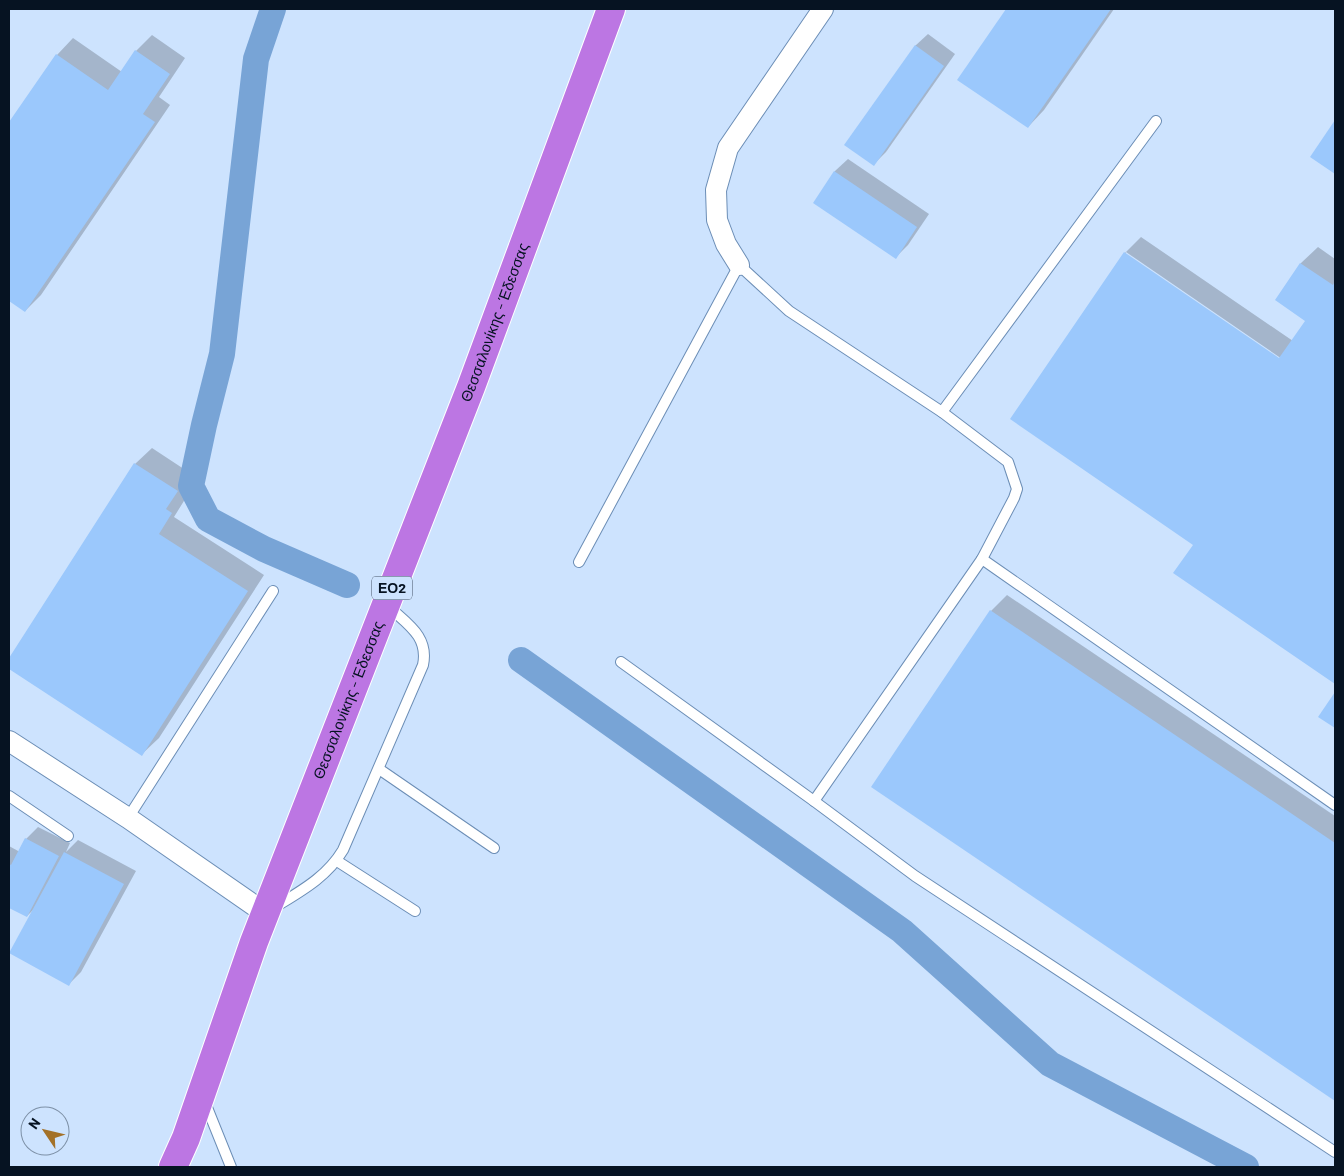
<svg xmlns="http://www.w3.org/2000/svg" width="1344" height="1176" font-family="Barlow,sans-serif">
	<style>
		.shadow { fill: #0003; fill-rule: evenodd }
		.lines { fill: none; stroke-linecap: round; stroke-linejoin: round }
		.canal { stroke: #78a4d6; stroke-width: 26 }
		.building { fill: #9bc8fc }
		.lane-casing { stroke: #6c8eb6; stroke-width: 12 }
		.street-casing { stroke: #6c8eb6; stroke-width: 22 }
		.highway-casing { stroke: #fff; stroke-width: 30 }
		.lane { stroke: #fff; stroke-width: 10 }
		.street { stroke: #fff; stroke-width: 20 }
		.highway { stroke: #bc76e3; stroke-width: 28 }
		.labels { text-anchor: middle; stroke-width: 4; stroke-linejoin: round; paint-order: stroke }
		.shield { fill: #cde3fe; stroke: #425164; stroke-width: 1 }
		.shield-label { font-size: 14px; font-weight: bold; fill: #061322 }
		.street-label { font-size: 15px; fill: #061322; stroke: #cde3fe }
	</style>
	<rect width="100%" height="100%" fill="#cde3fe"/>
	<!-- shadow -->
	<g class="shadow">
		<path d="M 1008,9 L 1114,9 L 1044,110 L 1028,127 L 959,79 Z"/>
		<path d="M 928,34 L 955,54 L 886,152 L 874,164 L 915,46 Z"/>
		<path d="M 152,35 L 185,58 L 159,97 L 170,105 L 41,295 L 25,311 L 9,300 L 9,125 L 57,55 L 73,38 L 122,72 L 136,51 Z"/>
		<path d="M 848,159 L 929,214 L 908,245 L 896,257 L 815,202 L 835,171 Z"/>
		<path d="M 1141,237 L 1293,341 L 1307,320 L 1277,299 L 1301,263 L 1318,247 L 1335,259 L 1335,682 L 1175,573 L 1195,545 L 1125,253 ZM 1126,252 L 1285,361 L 1284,363 L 1126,255 Z"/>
		<path d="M 152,448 L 193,475 L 182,493 L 187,496 L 174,517 L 264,575 L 159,738 L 142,754 L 9,668 L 9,661 L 135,464 Z"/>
		<path d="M 1007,595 L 1335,816 L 1335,1099 L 873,787 L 991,611 Z"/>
		<path d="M 38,827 L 70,843 L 66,852 L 78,840 L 136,871 L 81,972 L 69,984 L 34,909 L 27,916 L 9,906 L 9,846 L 20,852 L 26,839 Z"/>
	</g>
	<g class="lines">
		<!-- canal -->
		<g class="canal">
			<path d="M 273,9 L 256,59 L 222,354 L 204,425 L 191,486 L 208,519 L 264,549 L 347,585"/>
			<path d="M 521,660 L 902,931 L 1050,1064 L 1246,1167"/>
		</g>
	</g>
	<!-- building -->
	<g class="building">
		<path d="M 1006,9 L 1111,9 L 1028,128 L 957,80 Z"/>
		<path d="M 915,45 L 944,66 L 874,166 L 844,145 Z"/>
		<path d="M 135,50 L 170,74 L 143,114 L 155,122 L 25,312 L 9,301 L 9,122 L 56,54 L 108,90 Z"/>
		<path d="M 1335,120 L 1335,174 L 1310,157 Z"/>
		<path d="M 834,171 L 917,227 L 896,259 L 813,203 Z"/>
		<path d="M 1124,252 L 1279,358 L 1305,321 L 1275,300 L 1300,263 L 1333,285 L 1335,281 L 1335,684 L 1173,573 L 1193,545 L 1010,419 Z"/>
		<path d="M 134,463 L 178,491 L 166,509 L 172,513 L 159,534 L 248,591 L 142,756 L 9,669 L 9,658 Z"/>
		<path d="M 990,610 L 1335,843 L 1335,1101 L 871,787 Z"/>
		<path d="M 1335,692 L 1335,728 L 1318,717 Z"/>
		<path d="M 25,838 L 59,856 L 27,917 L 9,908 L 9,864 L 11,865 Z"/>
		<path d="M 64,852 L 124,884 L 69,986 L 9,953 Z"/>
	</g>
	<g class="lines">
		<defs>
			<g id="lane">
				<path d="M 942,412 L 1156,121"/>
				<path d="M 982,559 L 1335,805"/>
				<path d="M 579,562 L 739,265 L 789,311 L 942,412 L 1008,462 L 1017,489 L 1014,498 L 982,559 L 814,801"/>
				<path d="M 621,662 L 814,801 L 915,876 L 1335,1152"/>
				<path d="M 379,769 L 494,848"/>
				<path d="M 9,796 L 68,836"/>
				<path d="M 128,818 L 273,591"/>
				<path d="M 337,861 L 415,911"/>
				<path d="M 275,907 C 301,891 327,877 343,850 L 423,665 C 429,636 407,624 388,606"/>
				<path d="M 204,1100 L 231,1167"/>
			</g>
			<g id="street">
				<path d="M 739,265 L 726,244 L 717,220 L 716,190 L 728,148 L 823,9"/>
				<path d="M 9,741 L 128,818 L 265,913"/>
			</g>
			<g id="highway">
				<path id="s1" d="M 173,1167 L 186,1138 L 254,942 L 471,387 L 611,9"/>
			</g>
		</defs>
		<!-- lane casing -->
		<use href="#lane" class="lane-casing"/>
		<!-- street casing -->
		<use href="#street" class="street-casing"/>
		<!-- highway casing -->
		<use href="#highway" class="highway-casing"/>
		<!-- lane -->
		<use href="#lane" class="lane"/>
		<!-- street -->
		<use href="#street" class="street"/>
		<!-- highway -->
		<use href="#highway" class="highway"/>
	</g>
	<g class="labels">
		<!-- shield labels -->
		<rect class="shield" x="372" y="576.5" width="40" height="23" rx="4"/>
		<g class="shield-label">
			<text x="392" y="593">ΕΟ2</text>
		</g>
		<!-- street labels -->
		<g class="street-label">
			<text dy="5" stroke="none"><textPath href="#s1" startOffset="904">Θεσσαλονίκης - Έδεσσας</textPath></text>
			<text dy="5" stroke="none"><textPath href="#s1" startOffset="499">Θεσσαλονίκης - Έδεσσας</textPath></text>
		</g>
	</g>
	<!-- border -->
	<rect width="1344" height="1176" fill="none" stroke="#061322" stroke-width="20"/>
	<!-- north arrow -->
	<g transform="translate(45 1131) rotate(305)"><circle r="24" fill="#cde3fe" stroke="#7d90a6"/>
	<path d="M0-4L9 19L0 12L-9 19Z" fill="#a37128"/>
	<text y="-8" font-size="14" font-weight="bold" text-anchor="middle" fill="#061322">N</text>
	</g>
</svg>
